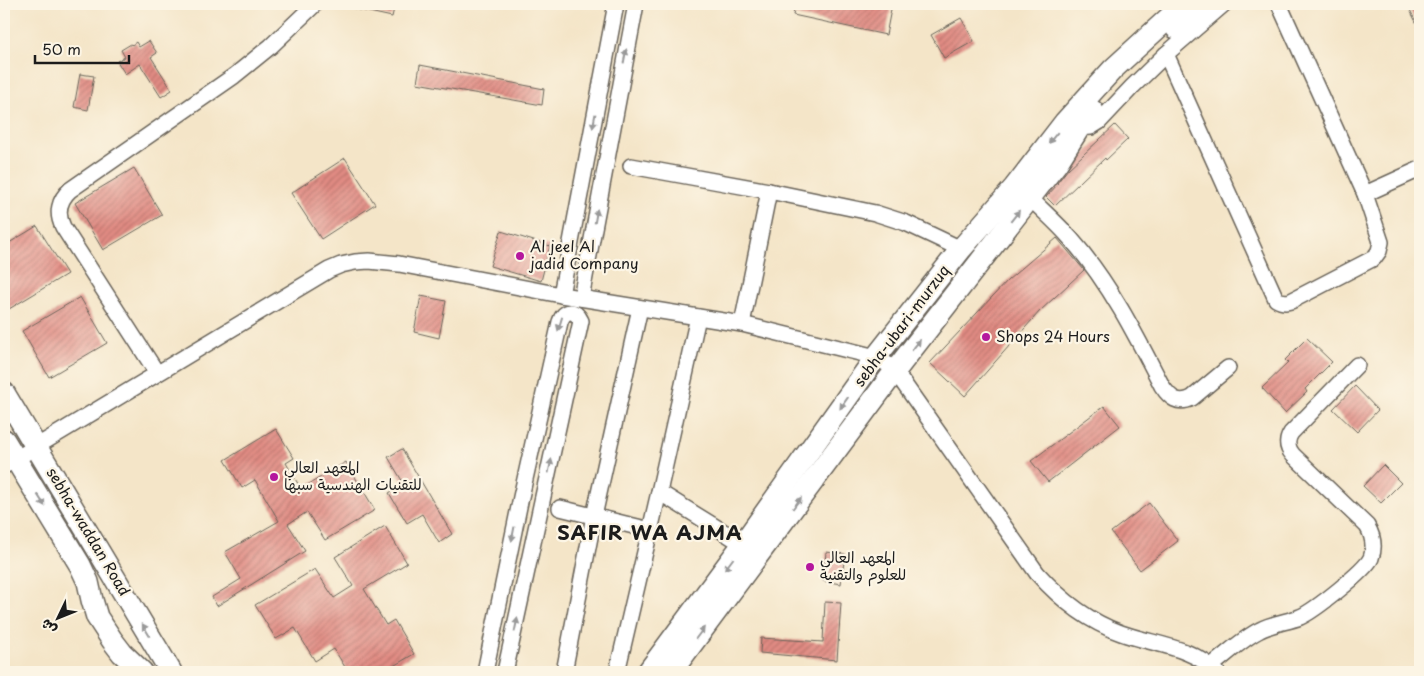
<svg xmlns="http://www.w3.org/2000/svg" width="1424" height="676" font-family="'Playpen Sans','Playpen Sans Arabic',sans-serif">
	<style>
		.building { fill: url(#building-hatch) }
		.lines { fill: none; stroke-linecap: round; stroke-linejoin: round }
		.minor-casing { stroke: #686258; stroke-width: 18 }
		.highway-casing { stroke: #686258; stroke-width: 24 }
		.minor { stroke: #fff; stroke-width: 15 }
		.highway { stroke: #fff; stroke-width: 21 }
		.oneway { fill: #999 }
		.poi-dot { fill: #b5179e; stroke: #fcf5e5; stroke-width: 2 }
		.labels { text-anchor: middle; stroke-width: 4.5; stroke-linejoin: round; paint-order: stroke }
		.poi-label { font-size: 15px; fill: #1c1c1c; stroke: #fcf5e5; text-anchor: start }
		.street-label { font-size: 15px; fill: #1c1c1c; stroke: #fcf5e5 }
		.district-label { font-size: 20px; font-weight: bold; letter-spacing: 1px; fill: #1c1c1c; stroke: #fcf5e5 }
	</style>
	<defs>
		<pattern id="building-hatch" width="6" height="6" patternUnits="userSpaceOnUse" patternTransform="scale(1.25)"><rect width="6" height="6" fill="#e18b83"/><path d="M-1 1l2-2M0 6l6-6M5 7l2-2" fill="none" stroke="#b6716a"/></pattern>
	</defs>
	<rect width="100%" height="100%" fill="#fcf5e5"/>
	<filter id="ink" filterUnits="userSpaceOnUse"><feTurbulence type="fractalNoise" baseFrequency=".02" numOctaves="2"/><feDisplacementMap in="SourceGraphic" scale="10" xChannelSelector="R" yChannelSelector="G"/><feConvolveMatrix kernelMatrix="1 2 1 2 8 2 1 2 1" color-interpolation-filters="sRGB"/></filter>
	<filter id="wash" filterUnits="userSpaceOnUse"><feTurbulence type="fractalNoise" baseFrequency=".0096" numOctaves="4" result="noise"/><feDisplacementMap in="SourceGraphic" scale="20" xChannelSelector="R" yChannelSelector="G"/><feGaussianBlur stdDeviation="1.12" result="paint"/><feColorMatrix in="noise" values="0 0 0 0 0 0 0 0 0 0 0 0 0 0 0 0 0 1.4 0 .05"/><feComposite in="paint" operator="in"/></filter>
	<g filter="url(#wash)">
		<rect width="100%" height="100%" fill="#f4e5c8"/>
		<g id="blocks">
			<!-- building -->
			<g class="building">
				<path d="M 351,4 L 395,4 L 392,17 L 351,8 Z"/>
				<path d="M 795,4 L 892,4 L 886,35 L 793,15 Z"/>
				<path d="M 1407,4 L 1420,4 L 1420,30 Z"/>
				<path d="M 961,18 L 974,41 L 944,58 L 931,35 Z"/>
				<path d="M 149,41 L 157,53 L 151,57 L 172,90 L 161,97 L 140,64 L 125,74 L 117,61 L 125,57 L 121,50 L 131,44 L 132,45 L 136,42 L 139,47 Z"/>
				<path d="M 420,65 L 544,89 L 542,105 L 417,83 Z"/>
				<path d="M 80,74 L 94,76 L 88,110 L 74,107 Z"/>
				<path d="M 1115,125 L 1128,139 L 1106,160 L 1105,158 L 1055,206 L 1046,197 L 1058,184 L 1057,183 L 1068,169 Z"/>
				<path d="M 345,158 L 375,204 L 321,239 L 291,193 Z"/>
				<path d="M 134,168 L 162,215 L 103,250 L 75,203 Z"/>
				<path d="M 37,226 L 67,274 L 9,309 L 4,301 L 4,246 Z"/>
				<path d="M 501,231 L 550,246 L 541,281 L 490,266 Z"/>
				<path d="M 1057,238 L 1084,270 L 1040,311 L 965,396 L 930,363 L 1008,280 Z"/>
				<path d="M 421,296 L 446,301 L 439,338 L 414,332 Z"/>
				<path d="M 80,297 L 107,343 L 49,377 L 22,331 Z"/>
				<path d="M 1307,338 L 1332,362 L 1305,389 L 1307,392 L 1285,413 L 1262,388 L 1288,363 L 1285,360 Z"/>
				<path d="M 1355,386 L 1378,410 L 1357,432 L 1333,409 Z"/>
				<path d="M 1104,406 L 1120,426 L 1048,482 L 1031,461 Z"/>
				<path d="M 276,429 L 294,458 L 286,463 L 301,489 L 346,462 L 375,510 L 325,540 L 307,512 L 288,524 L 305,551 L 217,606 L 212,597 L 241,579 L 225,552 L 279,521 L 255,480 L 242,488 L 225,460 Z"/>
				<path d="M 402,449 L 452,534 L 439,543 L 422,514 L 407,523 L 389,493 L 404,484 L 388,457 Z"/>
				<path d="M 1383,465 L 1401,483 L 1381,503 L 1363,486 Z"/>
				<path d="M 1149,503 L 1178,541 L 1140,570 L 1111,532 Z"/>
				<path d="M 385,526 L 407,563 L 364,589 L 386,625 L 394,620 L 414,654 L 383,672 L 348,672 L 334,649 L 315,661 L 295,628 L 276,639 L 255,605 L 315,569 L 334,598 L 353,586 L 335,557 Z"/>
				<path d="M 826,552 L 845,554 L 841,584 L 823,581 Z"/>
				<path d="M 825,602 L 841,603 L 837,660 L 760,653 L 761,638 L 823,642 Z"/>
			</g>
		</g>
	</g>
	<g filter="url(#ink)">
		<use href="#blocks" fill-opacity="0" stroke="#686258" stroke-width="1"/>
		<g class="lines">
			<defs>
				<g id="minor">
					<path d="M 1166,54 L 1276,299 C 1281,302 1285,303 1291,301 L 1374,258 L 1379,251 L 1381,242 L 1365,194 L 1279,4"/>
					<path d="M 1079,128 L 1091,127 L 1099,122 L 1132,87 L 1166,54 L 1224,4"/>
					<path d="M 631,166 L 769,191 L 875,213 L 906,223 L 961,249"/>
					<path d="M 1365,194 L 1420,169"/>
					<path d="M 1030,198 C 1043,211 1058,224 1071,239 C 1109,282 1136,335 1162,386 C 1170,398 1178,405 1192,398 L 1228,368"/>
					<path d="M 561,295 L 616,4"/>
					<path d="M 581,298 L 636,4"/>
					<path d="M 742,324 L 769,191"/>
					<path d="M 157,373 L 63,227 C 56,213 59,200 70,190 L 234,76 L 271,46 L 315,4"/>
					<path d="M 4,466 L 329,270 L 341,265 L 355,262 L 369,261 L 399,264 L 561,295 L 742,324 L 876,357 L 890,366 L 895,371 L 1037,573 C 1061,600 1087,621 1121,633 C 1154,645 1191,646 1217,672"/>
					<path d="M 659,492 L 743,544"/>
					<path d="M 560,508 L 650,530"/>
					<path d="M 1211,666 C 1227,654 1242,639 1260,630 C 1273,623 1287,622 1300,617 C 1314,611 1365,571 1371,558 C 1375,547 1373,536 1367,526 L 1293,455 C 1287,448 1286,441 1291,433 L 1357,365"/>
					<path d="M 485,672 L 521,497 L 560,322 C 564,309 575,309 581,321 L 505,672"/>
					<path d="M 564,672 L 594,516 L 640,308"/>
					<path d="M 617,672 L 659,492 L 698,317"/>
				</g>
				<g id="highway">
					<path d="M 1176,28 L 1205,4"/>
					<path d="M 4,393 L 171,672"/>
					<path d="M 4,440 L 80,565 L 88,582 L 92,600 L 97,617 L 112,640 L 122,653 L 142,672"/>
					<path d="M 648,672 L 743,544 L 876,357 L 961,249 L 1014,188 L 1065,122 L 1093,91 L 1113,69 L 1184,4"/>
					<path d="M 671,672 L 895,371 L 1057,163 L 1079,128 L 1093,111"/>
				</g>
			</defs>
			<!-- minor casing -->
			<use href="#minor" class="minor-casing"/>
			<!-- highway casing -->
			<use href="#highway" class="highway-casing"/>
			<!-- minor -->
			<use href="#minor" class="minor"/>
			<!-- highway -->
			<use href="#highway" class="highway"/>
		</g>
		<!-- one-way arrows -->
		<defs><path id="oneway-solid" d="M-6-.8H1V-3.2L6.5 0L1 3.2V.8H-6Z" transform="scale(1.25)"/></defs>
		<g class="oneway">
			<use href="#oneway-solid" transform="translate(625 56) rotate(-79)"/>
			<use href="#oneway-solid" transform="translate(594 121) rotate(101)"/>
			<use href="#oneway-solid" transform="translate(1053 138) rotate(129)"/>
			<use href="#oneway-solid" transform="translate(596 216) rotate(-80)"/>
			<use href="#oneway-solid" transform="translate(1015 216) rotate(-52)"/>
			<use href="#oneway-solid" transform="translate(560 324) rotate(107)"/>
			<use href="#oneway-solid" transform="translate(916 345) rotate(-52)"/>
			<use href="#oneway-solid" transform="translate(844 403) rotate(125)"/>
			<use href="#oneway-solid" transform="translate(550 466) rotate(-78)"/>
			<use href="#oneway-solid" transform="translate(41 500) rotate(58)"/>
			<use href="#oneway-solid" transform="translate(797 503) rotate(-53)"/>
			<use href="#oneway-solid" transform="translate(513 534) rotate(101)"/>
			<use href="#oneway-solid" transform="translate(729 564) rotate(127)"/>
			<use href="#oneway-solid" transform="translate(516 625) rotate(-78)"/>
			<use href="#oneway-solid" transform="translate(146 630) rotate(-121)"/>
			<use href="#oneway-solid" transform="translate(700 633) rotate(-53)"/>
		</g>
	</g>
	<!-- markers -->
	<g class="poi-dot">
		<circle cx="520" cy="256" r="5"/>
		<circle cx="986" cy="337" r="5"/>
		<circle cx="274" cy="477" r="5"/>
		<circle cx="810" cy="567" r="5"/>
	</g>
	<g class="labels">
		<!-- poi labels -->
		<g class="poi-label">
			<text x="530" y="252">Al jeel Al<tspan x="530" dy="17">jadid Company</tspan></text>
			<text x="996" y="342">Shops 24 Hours</text>
			<text x="284" y="473">المعهد العالي<tspan x="284" dy="17">للتقنيات الهندسية سبها</tspan></text>
			<text x="820" y="563">المعهد العالي<tspan x="820" dy="17">للعلوم والتقنية</tspan></text>
		</g>
		<!-- street labels -->
		<g class="street-label">
			<text transform="translate(902 326) rotate(-53)" y="5">sebha-ubari-murzuq</text>
			<text transform="translate(88 532) rotate(59)" y="5">sebha-waddan Road</text>
		</g>
		<!-- district labels -->
		<g class="district-label">
			<text x="650" y="540">SAFIR WA AJMA</text>
		</g>
	</g>
	<!-- margin -->
	<rect width="1424" height="676" fill="none" stroke="#fcf5e5" stroke-width="20"/>
	<!-- north arrow -->
	<g transform="translate(58 618) rotate(227)" stroke="#fcf5e5" stroke-width="4" paint-order="stroke">
	<path d="M0-4L9 19L0 12L-9 19Z" fill="#1c1c1c"/>
	<text y="-8" font-size="14" font-weight="bold" text-anchor="middle" fill="#1c1c1c">ش</text>
	</g>
	<!-- scale -->
	<path d="M35 55v8h94v-8" fill="none" stroke="#1c1c1c" stroke-width="2.5"/>
	<text x="42" y="55" font-size="15" fill="#1c1c1c" stroke="#fcf5e5" stroke-width="4" paint-order="stroke">50 m</text>
</svg>
